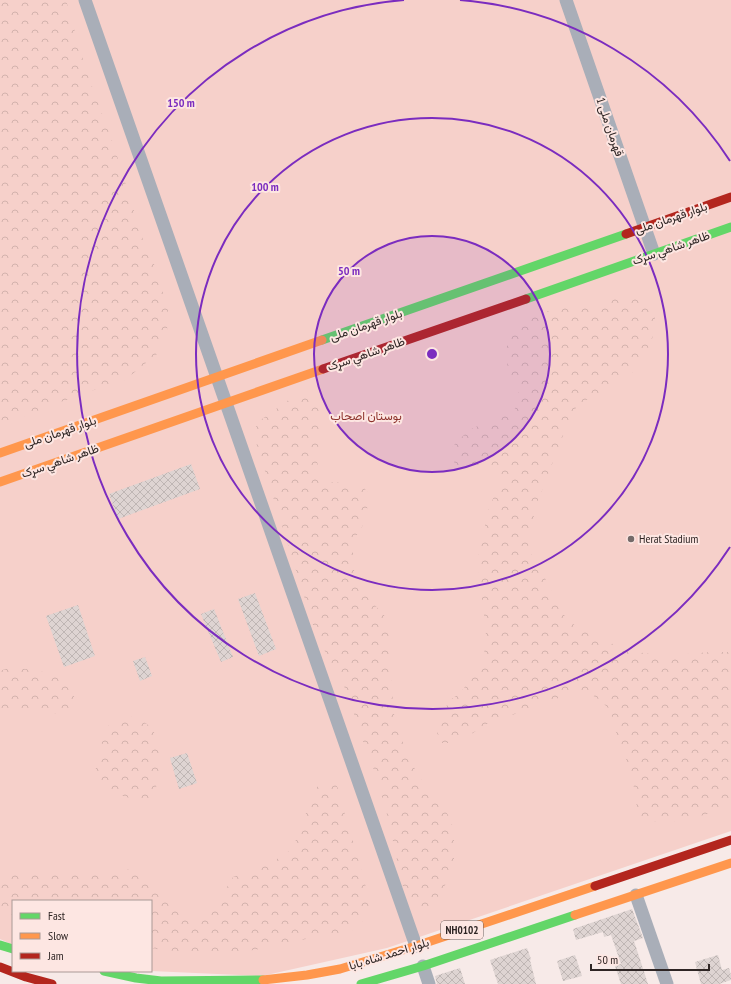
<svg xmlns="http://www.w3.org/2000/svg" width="731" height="984" font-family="'PT Sans Narrow',Vazirmatn,sans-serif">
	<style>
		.green { fill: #f6d0ca }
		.forest { fill: url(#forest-crowns) }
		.building { fill: url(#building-cross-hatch) }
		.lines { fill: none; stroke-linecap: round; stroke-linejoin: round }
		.street { stroke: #a9aeb8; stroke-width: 13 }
		.fast { stroke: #63d668; stroke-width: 9 }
		.slow { stroke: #ff974d; stroke-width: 9 }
		.jam { stroke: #b3261e; stroke-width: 9 }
		.ring { fill: none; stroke: #7b2cbf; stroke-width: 2 }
		.poi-dot { fill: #746a69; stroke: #fde6e2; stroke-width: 1.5 }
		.labels { text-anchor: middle; stroke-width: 4; stroke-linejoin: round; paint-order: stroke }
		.shield { fill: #fde6e2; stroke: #6c5f5d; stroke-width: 1 }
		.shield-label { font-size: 11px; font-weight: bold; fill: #2e2524 }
		.street-label { font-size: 12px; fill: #2e2524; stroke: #fde6e2 }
		.park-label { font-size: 12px; fill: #8d322b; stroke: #fde6e2 }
		.poi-label { font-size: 12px; fill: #2e2524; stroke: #fde6e2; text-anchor: start }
		.centre { fill: #7b2cbf; stroke: #fde6e2; stroke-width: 2 }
		.ring-label { font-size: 12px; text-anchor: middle; font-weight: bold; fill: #7b2cbf; stroke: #fde6e2; stroke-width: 4; stroke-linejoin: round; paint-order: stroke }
	</style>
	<defs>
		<pattern id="forest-crowns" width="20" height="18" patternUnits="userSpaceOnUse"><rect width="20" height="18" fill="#f6d0ca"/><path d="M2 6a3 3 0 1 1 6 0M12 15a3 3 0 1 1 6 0" fill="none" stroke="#d3b2ad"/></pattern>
		<pattern id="building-cross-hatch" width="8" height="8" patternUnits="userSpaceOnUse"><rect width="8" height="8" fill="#ded4d2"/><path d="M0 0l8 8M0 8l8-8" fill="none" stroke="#bfb6b4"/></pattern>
	</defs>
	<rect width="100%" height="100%" fill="#f7eae8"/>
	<!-- green -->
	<path class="green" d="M 0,0 L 731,0 L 731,831 L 387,948 L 262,976 L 151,971 L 151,901 L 13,901 L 13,945 L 0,939 Z"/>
	<!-- forest -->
	<g class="forest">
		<path d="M 0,0 L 66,0 L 86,70 L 114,146 L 144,243 L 154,264 L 168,309 L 167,333 L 157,354 L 125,380 L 102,387 L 47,407 L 0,426 Z"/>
		<path d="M 630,294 L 641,296 L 652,304 L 655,315 L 655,328 L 652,339 L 642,363 L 633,372 L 623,379 L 581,403 L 572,412 L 536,506 L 528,544 L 536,567 L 544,576 L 560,609 L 567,619 L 577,627 L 588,633 L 599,636 L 610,642 L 620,650 L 675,657 L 687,654 L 710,652 L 731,652 L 731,807 C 709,813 686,822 663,822 C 656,822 649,820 641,819 L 637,808 L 632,775 L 616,732 L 610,710 L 601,701 L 592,695 L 579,694 L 567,695 L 487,724 L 465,738 L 455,743 L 442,743 L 437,733 L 440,721 L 444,710 L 450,700 L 460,693 L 474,675 L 483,667 L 486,631 L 480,585 L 478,562 L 479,550 L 485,528 L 485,517 L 499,485 L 500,473 L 493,465 L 469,468 L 457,467 L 451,457 L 453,446 L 469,430 L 480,425 L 502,417 L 513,412 L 519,401 L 518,390 L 511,380 L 508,369 L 506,357 L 507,346 L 512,334 L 520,325 L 529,318 L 551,310 L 575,306 L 587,308 L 598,306 L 609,300 Z"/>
		<path d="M 301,396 L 314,397 L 319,409 L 320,433 L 317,460 L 319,473 L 327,482 C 338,483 349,482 361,484 L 369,494 L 366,518 L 361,529 L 354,539 L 353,551 L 353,564 L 355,576 L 359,588 L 384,615 L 389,627 L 391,639 L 391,677 L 394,714 L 405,749 L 416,771 L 429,792 L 445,810 L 451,820 L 454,833 L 454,858 L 453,870 L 441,893 L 433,903 L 425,912 C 414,905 410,899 403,887 L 386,810 L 372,764 L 367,753 L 352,708 L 344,686 L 322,646 L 313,625 L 255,439 L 255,428 L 262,419 L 290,399 Z"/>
		<path d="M 8,668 L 20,668 L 55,674 L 72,692 L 77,703 L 70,713 L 58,714 L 35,709 L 24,709 L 11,711 L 0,716 L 0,671 Z"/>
		<path d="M 127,716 C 131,717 136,717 139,719 C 169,733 159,772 154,798 L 129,798 L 107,790 L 98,784 L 95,772 L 103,738 L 108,726 L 116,718 Z"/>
		<path d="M 334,781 L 340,792 L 342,804 L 357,854 L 367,891 L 369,904 L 368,916 L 353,930 L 330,935 L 306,939 L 271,947 L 248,951 L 212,954 L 163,950 L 151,948 L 151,901 L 13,901 L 13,916 L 0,911 L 0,870 L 72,872 L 96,870 L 108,873 L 131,869 L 143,872 L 152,880 L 186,916 L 196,922 L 207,916 L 214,909 L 233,877 L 244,872 L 256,871 L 287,853 L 294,844 L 299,833 L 305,823 L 306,812 L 314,790 L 322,782 Z"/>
	</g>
	<!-- building -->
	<g class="building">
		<path d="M 191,464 L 200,489 L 118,519 L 109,494 Z"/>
		<path d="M 255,593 L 276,649 L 259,656 L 238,599 Z"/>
		<path d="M 78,605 L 95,656 L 64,667 L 46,616 Z"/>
		<path d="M 214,609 L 233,657 L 221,662 L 201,614 Z"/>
		<path d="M 145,657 L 152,676 L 140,681 L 133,661 Z"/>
		<path d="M 187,753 L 197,783 L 179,789 L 170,758 Z"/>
		<path d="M 632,909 L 643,938 L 634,941 L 648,984 L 621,984 L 615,966 L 621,964 L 611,935 L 604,937 L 603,932 L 576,940 L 573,929 Z"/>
		<path d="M 527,948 L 531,959 L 530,960 L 536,984 L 498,984 L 490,960 Z"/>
		<path d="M 575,955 L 582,976 L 563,981 L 557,961 Z"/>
		<path d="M 718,955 L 722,970 L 729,968 L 731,975 L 731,980 L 719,984 L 701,984 L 695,962 Z"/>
		<path d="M 460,968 L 465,984 L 437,984 L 435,976 Z"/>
	</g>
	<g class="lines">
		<!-- street -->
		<g class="street">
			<path d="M 85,0 L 416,946"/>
			<path d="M 566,0 L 654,254"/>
			<path d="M 636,895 L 667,984"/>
			<path d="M 423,966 L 429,984"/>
		</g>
		<!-- fast -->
		<g class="fast">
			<path d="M 526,299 L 731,227"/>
			<path d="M 322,340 L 626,234"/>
			<path d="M 0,945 L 13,949"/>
			<path d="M 104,971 L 136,978 L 161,981 L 263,980"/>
			<path d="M 361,984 L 423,966 L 575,915"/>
		</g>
		<!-- slow -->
		<g class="slow">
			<path d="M 0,453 L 322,340"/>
			<path d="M 0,482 L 323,369"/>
			<path d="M 575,915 L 731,863"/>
			<path d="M 263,980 L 307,975 L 340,969 L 416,946 L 595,886"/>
		</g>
		<!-- jam -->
		<g class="jam">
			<path d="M 626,234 L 731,197"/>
			<path d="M 323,369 L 526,299"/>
			<path d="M 595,886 L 731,840"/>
			<path d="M 0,967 L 26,977 L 52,984"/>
		</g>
	</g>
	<!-- distance rings -->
	<circle cx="432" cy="354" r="118" fill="#7b2cbf" fill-opacity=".12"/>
	<g class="ring">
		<circle cx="432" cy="354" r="118"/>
		<circle cx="432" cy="354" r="236"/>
		<path d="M730 547A355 355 0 1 1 404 0M460 0A355 355 0 0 1 730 161"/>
	</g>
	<!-- markers -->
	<circle class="poi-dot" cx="631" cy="539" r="4"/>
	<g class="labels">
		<!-- shield labels -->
		<rect class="shield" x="441" y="921" width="42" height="18" rx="3"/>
		<g class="shield-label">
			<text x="462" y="934">NH0102</text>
		</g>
		<!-- street labels -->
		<g class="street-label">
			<text transform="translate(610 127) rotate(71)" y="4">قهرمان ملی 1</text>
			<text transform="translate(671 218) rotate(-19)" y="4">بلوار قهرمان ملی</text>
			<text transform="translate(671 248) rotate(-19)" y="4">ظاهر شاهي سړک</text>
			<text transform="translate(366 325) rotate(-19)" y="4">بلوار قهرمان ملی</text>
			<text transform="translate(366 354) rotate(-19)" y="4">ظاهر شاهي سړک</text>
			<text transform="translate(60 432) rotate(-19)" y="4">بلوار قهرمان ملی</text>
			<text transform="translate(60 461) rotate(-19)" y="4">ظاهر شاهي سړک</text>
			<text transform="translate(389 954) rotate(-17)" y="4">بلوار احمد شاه بابا</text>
		</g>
		<!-- park labels -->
		<g class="park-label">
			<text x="366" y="420">بوستان اصحاب</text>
		</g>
		<!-- poi labels -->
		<g class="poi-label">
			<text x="639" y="543">Herat Stadium</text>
		</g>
	</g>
	<circle cx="432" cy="354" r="6" class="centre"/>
	<g class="ring-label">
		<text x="181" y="107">150 m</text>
		<text x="265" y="191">100 m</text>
		<text x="349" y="275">50 m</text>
	</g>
	<!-- legend -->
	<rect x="12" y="900" width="140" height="72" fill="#fde6e2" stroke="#aa9996"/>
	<rect x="20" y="913" width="20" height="6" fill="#63d668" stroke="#aa9996"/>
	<text x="48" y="920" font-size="12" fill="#2e2524">Fast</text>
	<rect x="20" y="933" width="20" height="6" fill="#ff974d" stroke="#aa9996"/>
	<text x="48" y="940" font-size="12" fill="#2e2524">Slow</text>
	<rect x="20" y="953" width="20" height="6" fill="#b3261e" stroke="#aa9996"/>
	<text x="48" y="960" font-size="12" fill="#2e2524">Jam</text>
	<!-- scale -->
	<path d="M591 964v6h118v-6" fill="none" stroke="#2e2524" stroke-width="2"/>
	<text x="597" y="964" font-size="12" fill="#2e2524" stroke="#fde6e2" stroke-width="3" paint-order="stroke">50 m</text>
</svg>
